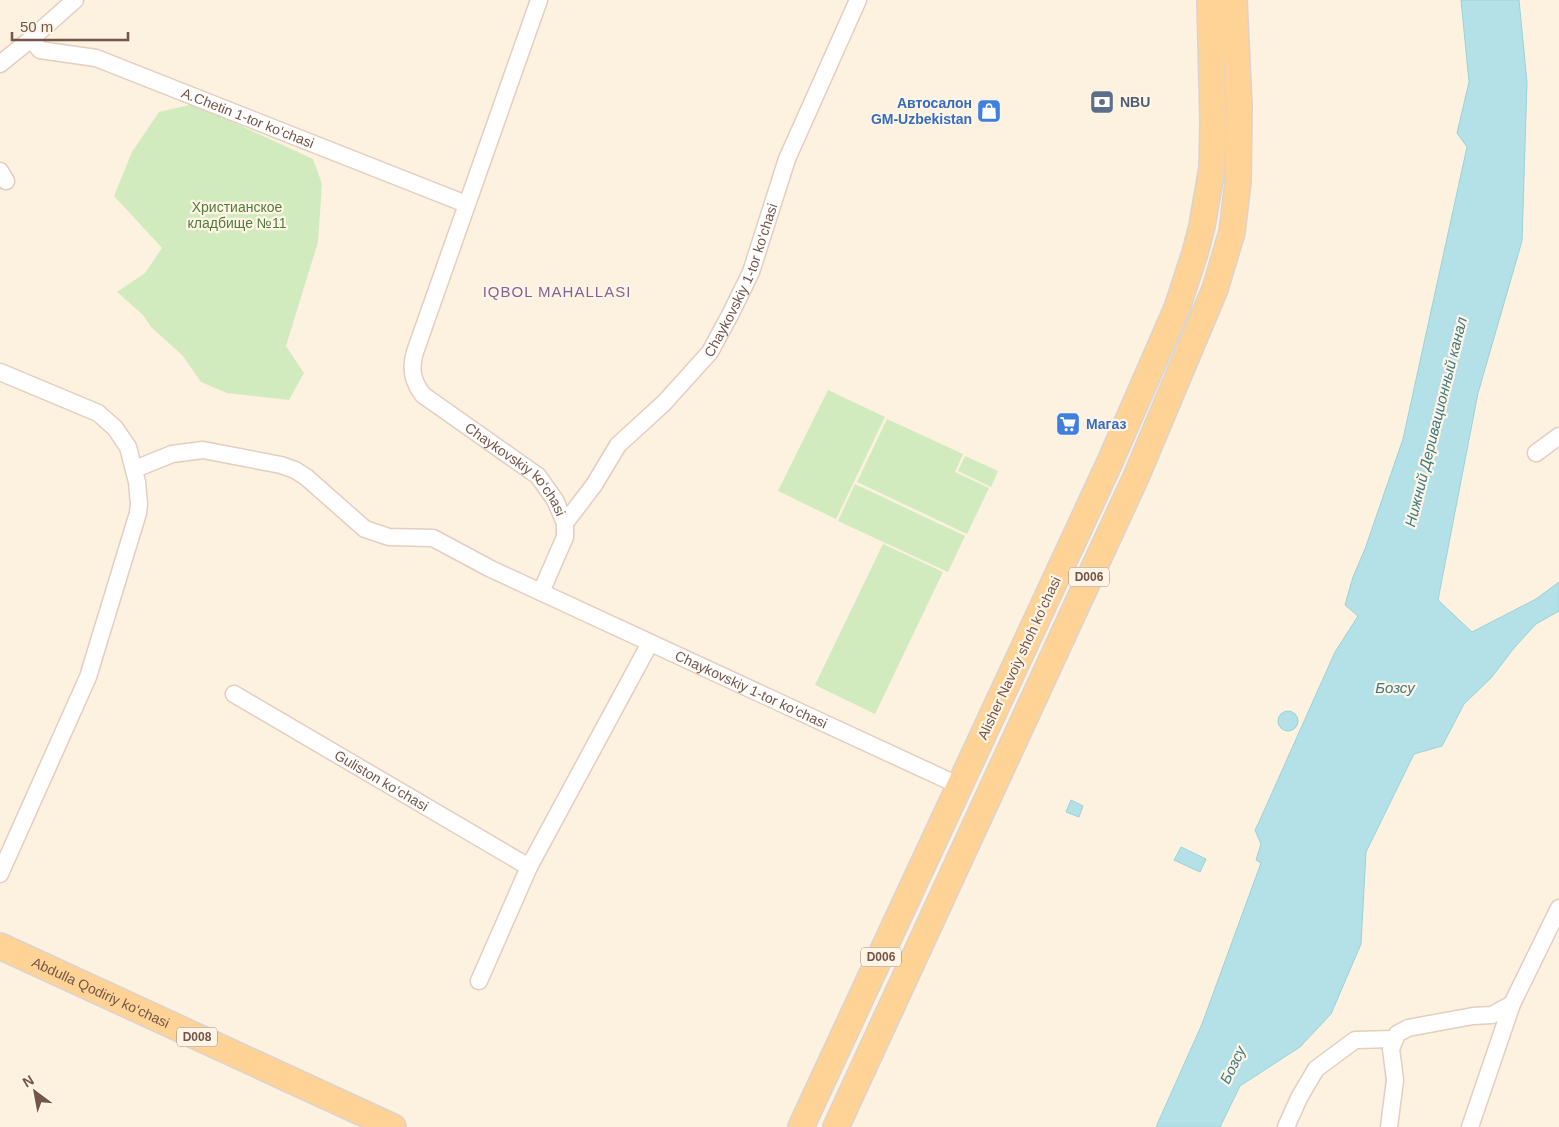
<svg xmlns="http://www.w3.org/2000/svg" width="1559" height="1127" font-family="Helvetica,sans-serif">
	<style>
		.green { fill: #d2ebbe }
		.water { fill: #b4e1e7; stroke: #9ad2d9 }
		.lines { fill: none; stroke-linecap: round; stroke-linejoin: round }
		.street-casing { stroke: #e3cebf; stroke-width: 19 }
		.primary-casing { stroke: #dbd3cf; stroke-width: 28 }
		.street { stroke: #fff; stroke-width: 16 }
		.primary { stroke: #ffd395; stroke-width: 25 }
		.labels { text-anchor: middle; stroke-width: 4.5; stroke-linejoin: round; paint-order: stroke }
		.shield { fill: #fff5e7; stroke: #9e8577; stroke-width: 1 }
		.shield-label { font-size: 12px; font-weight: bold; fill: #745547 }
		.service-label { font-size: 14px; font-weight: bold; fill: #4e5e75; stroke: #fff5e7; text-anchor: start }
		.shop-label { font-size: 14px; font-weight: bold; fill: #366cbe; stroke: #fff5e7; text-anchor: end }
		.street-label { font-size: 14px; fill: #745547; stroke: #fff5e7 }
		.park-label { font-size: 14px; fill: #537b3e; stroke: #fff5e7 }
		.neighbourhood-label { font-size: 15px; letter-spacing: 1px; fill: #846298; stroke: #fff5e7 }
		.water-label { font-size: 15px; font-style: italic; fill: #3d7982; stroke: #fff5e7 }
	</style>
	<rect width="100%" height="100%" fill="#fdf1e0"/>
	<!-- green -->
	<g class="green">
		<path d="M 194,104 L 313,159 L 322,184 L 318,242 L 286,346 L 304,373 L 289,400 L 227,393 L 201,382 L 183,356 L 151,327 L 143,315 L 117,292 L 145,273 L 162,248 L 114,196 L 132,152 L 159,112 Z"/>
		<path d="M 828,390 L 885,417 L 836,519 L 778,491 Z"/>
		<path d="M 887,419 L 963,454 L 955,472 L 989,488 L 967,534 L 857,482 Z"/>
		<path d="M 965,456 L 998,471 L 991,487 L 958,471 Z"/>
		<path d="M 855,484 L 965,536 L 948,572 L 838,521 Z"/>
		<path d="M 883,544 L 943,572 L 875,714 L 815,685 Z"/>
	</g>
	<!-- water -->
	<g class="water">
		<path d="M 1461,0 L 1519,0 L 1527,82 L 1522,241 L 1478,393 L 1438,600 L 1472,632 L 1536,599 L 1559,582 L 1559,611 L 1536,624 L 1514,648 L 1491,678 L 1464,704 L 1442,746 L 1414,754 L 1366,852 L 1361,944 L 1331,1014 L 1300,1047 L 1240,1086 L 1220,1127 L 1156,1127 L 1202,1024 L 1261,863 L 1256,860 L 1261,844 L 1255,830 L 1259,822 L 1335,652 L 1358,616 L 1345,605 L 1353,577 L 1365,549 L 1403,439 L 1467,147 L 1457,133 L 1469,82 Z"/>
		<circle cx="1288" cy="721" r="10"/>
		<path d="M 1071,800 L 1083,806 L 1079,817 L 1066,812 Z"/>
		<path d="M 1181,847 L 1206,859 L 1200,872 L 1174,860 Z"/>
	</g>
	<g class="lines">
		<defs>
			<g id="street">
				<path id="s1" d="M 539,0 L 415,352 C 410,368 412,381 423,395 L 538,476 L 555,500 L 565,523 L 565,537 L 541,592"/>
				<path id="s2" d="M 31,39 L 40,50 L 96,58 L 466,204"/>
				<path d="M 0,64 L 31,39 L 75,0"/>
				<path d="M 0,171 L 6,181"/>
				<path d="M 0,372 L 98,413 L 115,428 L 128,447 L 137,482 L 139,504 L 138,513 L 88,677 L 0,874"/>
				<path d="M 1536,453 L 1559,436"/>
				<path id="s3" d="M 135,469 L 172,454 L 203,450 L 281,465 L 295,470 L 306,477 L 365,529 L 389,537 L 433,538 L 491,569 L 960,786"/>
				<path id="s4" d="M 565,523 L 594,485 L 618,445 L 664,403 L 710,352 L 731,313 L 751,272 L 787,159 L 858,0"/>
				<path id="s5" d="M 234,694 L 529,867"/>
				<path d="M 479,981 L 529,867 L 650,643"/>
				<path d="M 1286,1127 L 1299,1098 L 1316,1069 L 1355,1040 L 1395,1039"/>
				<path d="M 1389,1127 L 1395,1080 L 1391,1049 L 1397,1034 L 1408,1028 L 1473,1016 L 1492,1015 L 1512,1004"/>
				<path d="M 1470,1127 L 1512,1004 L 1559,908"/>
			</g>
			<g id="primary">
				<path id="s6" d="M 0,946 L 393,1127"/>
				<path d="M 801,1127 L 1109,464 L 1177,308 L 1195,253 L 1202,226 L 1212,168 L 1213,122 L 1210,0"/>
				<path d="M 836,1127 L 1136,477 L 1215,289 L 1232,232 L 1238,182 L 1239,106 L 1234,0"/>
			</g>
		</defs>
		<!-- street casing -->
		<use href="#street" class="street-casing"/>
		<!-- primary casing -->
		<use href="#primary" class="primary-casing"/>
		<!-- street -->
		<use href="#street" class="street"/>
		<!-- primary -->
		<use href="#primary" class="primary"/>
	</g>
	<!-- icons -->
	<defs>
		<symbol id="bank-square" viewBox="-11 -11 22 22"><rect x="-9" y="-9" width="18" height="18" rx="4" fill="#5c6f8a" stroke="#fff5e7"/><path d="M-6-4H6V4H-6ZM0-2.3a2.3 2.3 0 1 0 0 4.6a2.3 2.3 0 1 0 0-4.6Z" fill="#fff"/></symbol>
		<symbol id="shop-square" viewBox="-11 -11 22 22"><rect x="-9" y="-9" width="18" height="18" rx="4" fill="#3f7fe0" stroke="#fff5e7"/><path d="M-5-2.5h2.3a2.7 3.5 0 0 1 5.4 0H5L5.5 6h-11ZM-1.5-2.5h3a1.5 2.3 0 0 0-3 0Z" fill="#fff"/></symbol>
		<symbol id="supermarket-square" viewBox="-11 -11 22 22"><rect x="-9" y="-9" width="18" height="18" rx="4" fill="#3f7fe0" stroke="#fff5e7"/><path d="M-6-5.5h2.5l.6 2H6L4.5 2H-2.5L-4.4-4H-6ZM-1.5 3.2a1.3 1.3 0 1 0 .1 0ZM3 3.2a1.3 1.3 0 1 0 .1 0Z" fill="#fff"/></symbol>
	</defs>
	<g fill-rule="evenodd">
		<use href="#bank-square" x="1088" y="88" width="28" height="28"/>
		<use href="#shop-square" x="975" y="97" width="28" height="28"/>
		<use href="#supermarket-square" x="1054" y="410" width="28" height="28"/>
	</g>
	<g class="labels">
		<!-- shield labels -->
		<g class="shield">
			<rect x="1069" y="567.5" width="40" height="19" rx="4"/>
			<rect x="861" y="947.5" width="40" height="19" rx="4"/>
			<rect x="177" y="1027.5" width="40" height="19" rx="4"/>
		</g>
		<g class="shield-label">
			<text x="1089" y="581">D006</text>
			<text x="881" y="961">D006</text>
			<text x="197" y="1041">D008</text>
		</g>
		<!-- service labels -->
		<g class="service-label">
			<text x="1120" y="107">NBU</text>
		</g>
		<!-- shop labels -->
		<g class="shop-label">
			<text x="972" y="108">Автосалон<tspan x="972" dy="16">GM-Uzbekistan</tspan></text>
			<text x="1086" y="429" text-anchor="start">Магаз</text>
		</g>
		<!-- street labels -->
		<g class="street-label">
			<text dy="5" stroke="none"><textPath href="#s2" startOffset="234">A.Chetin 1-tor ko‘chasi</textPath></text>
			<text dy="5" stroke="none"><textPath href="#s4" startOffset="304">Chaykovskiy 1-tor ko‘chasi</textPath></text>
			<text dy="5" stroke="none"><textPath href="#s1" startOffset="539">Chaykovskiy ko‘chasi</textPath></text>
			<text transform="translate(1019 658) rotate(-65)" y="5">Alisher Navoiy shoh koʻchasi</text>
			<text dy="5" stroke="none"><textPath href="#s3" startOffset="679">Chaykovskiy 1-tor ko‘chasi</textPath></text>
			<text dy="5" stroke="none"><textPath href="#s5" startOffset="171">Guliston ko‘chasi</textPath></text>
			<text dy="5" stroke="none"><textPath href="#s6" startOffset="111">Abdulla Qodiriy ko‘chasi</textPath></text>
		</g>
		<!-- park labels -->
		<g class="park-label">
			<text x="237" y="212">Христианское<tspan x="237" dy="16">кладбище №11</tspan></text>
		</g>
		<!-- neighbourhood labels -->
		<g class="neighbourhood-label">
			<text x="557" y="297">IQBOL MAHALLASI</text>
		</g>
		<!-- water labels -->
		<g class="water-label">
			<text transform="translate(1436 422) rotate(-76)" y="5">Нижний Деривационный канал</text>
			<text x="1395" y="693">Бозсу</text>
			<text transform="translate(1233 1065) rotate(-64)" y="5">Бозсу</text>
		</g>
	</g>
	<!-- north arrow -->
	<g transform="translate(35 1092) rotate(328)" stroke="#fff5e7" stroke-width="4" paint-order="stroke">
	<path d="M0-4L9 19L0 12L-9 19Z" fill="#745547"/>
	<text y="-8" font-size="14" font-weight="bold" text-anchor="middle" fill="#745547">N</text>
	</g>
	<!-- scale -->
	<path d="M12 32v8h116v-8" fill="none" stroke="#745547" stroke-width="2.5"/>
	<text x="20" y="32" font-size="15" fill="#745547" stroke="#fff5e7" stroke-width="4" paint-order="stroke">50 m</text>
</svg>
